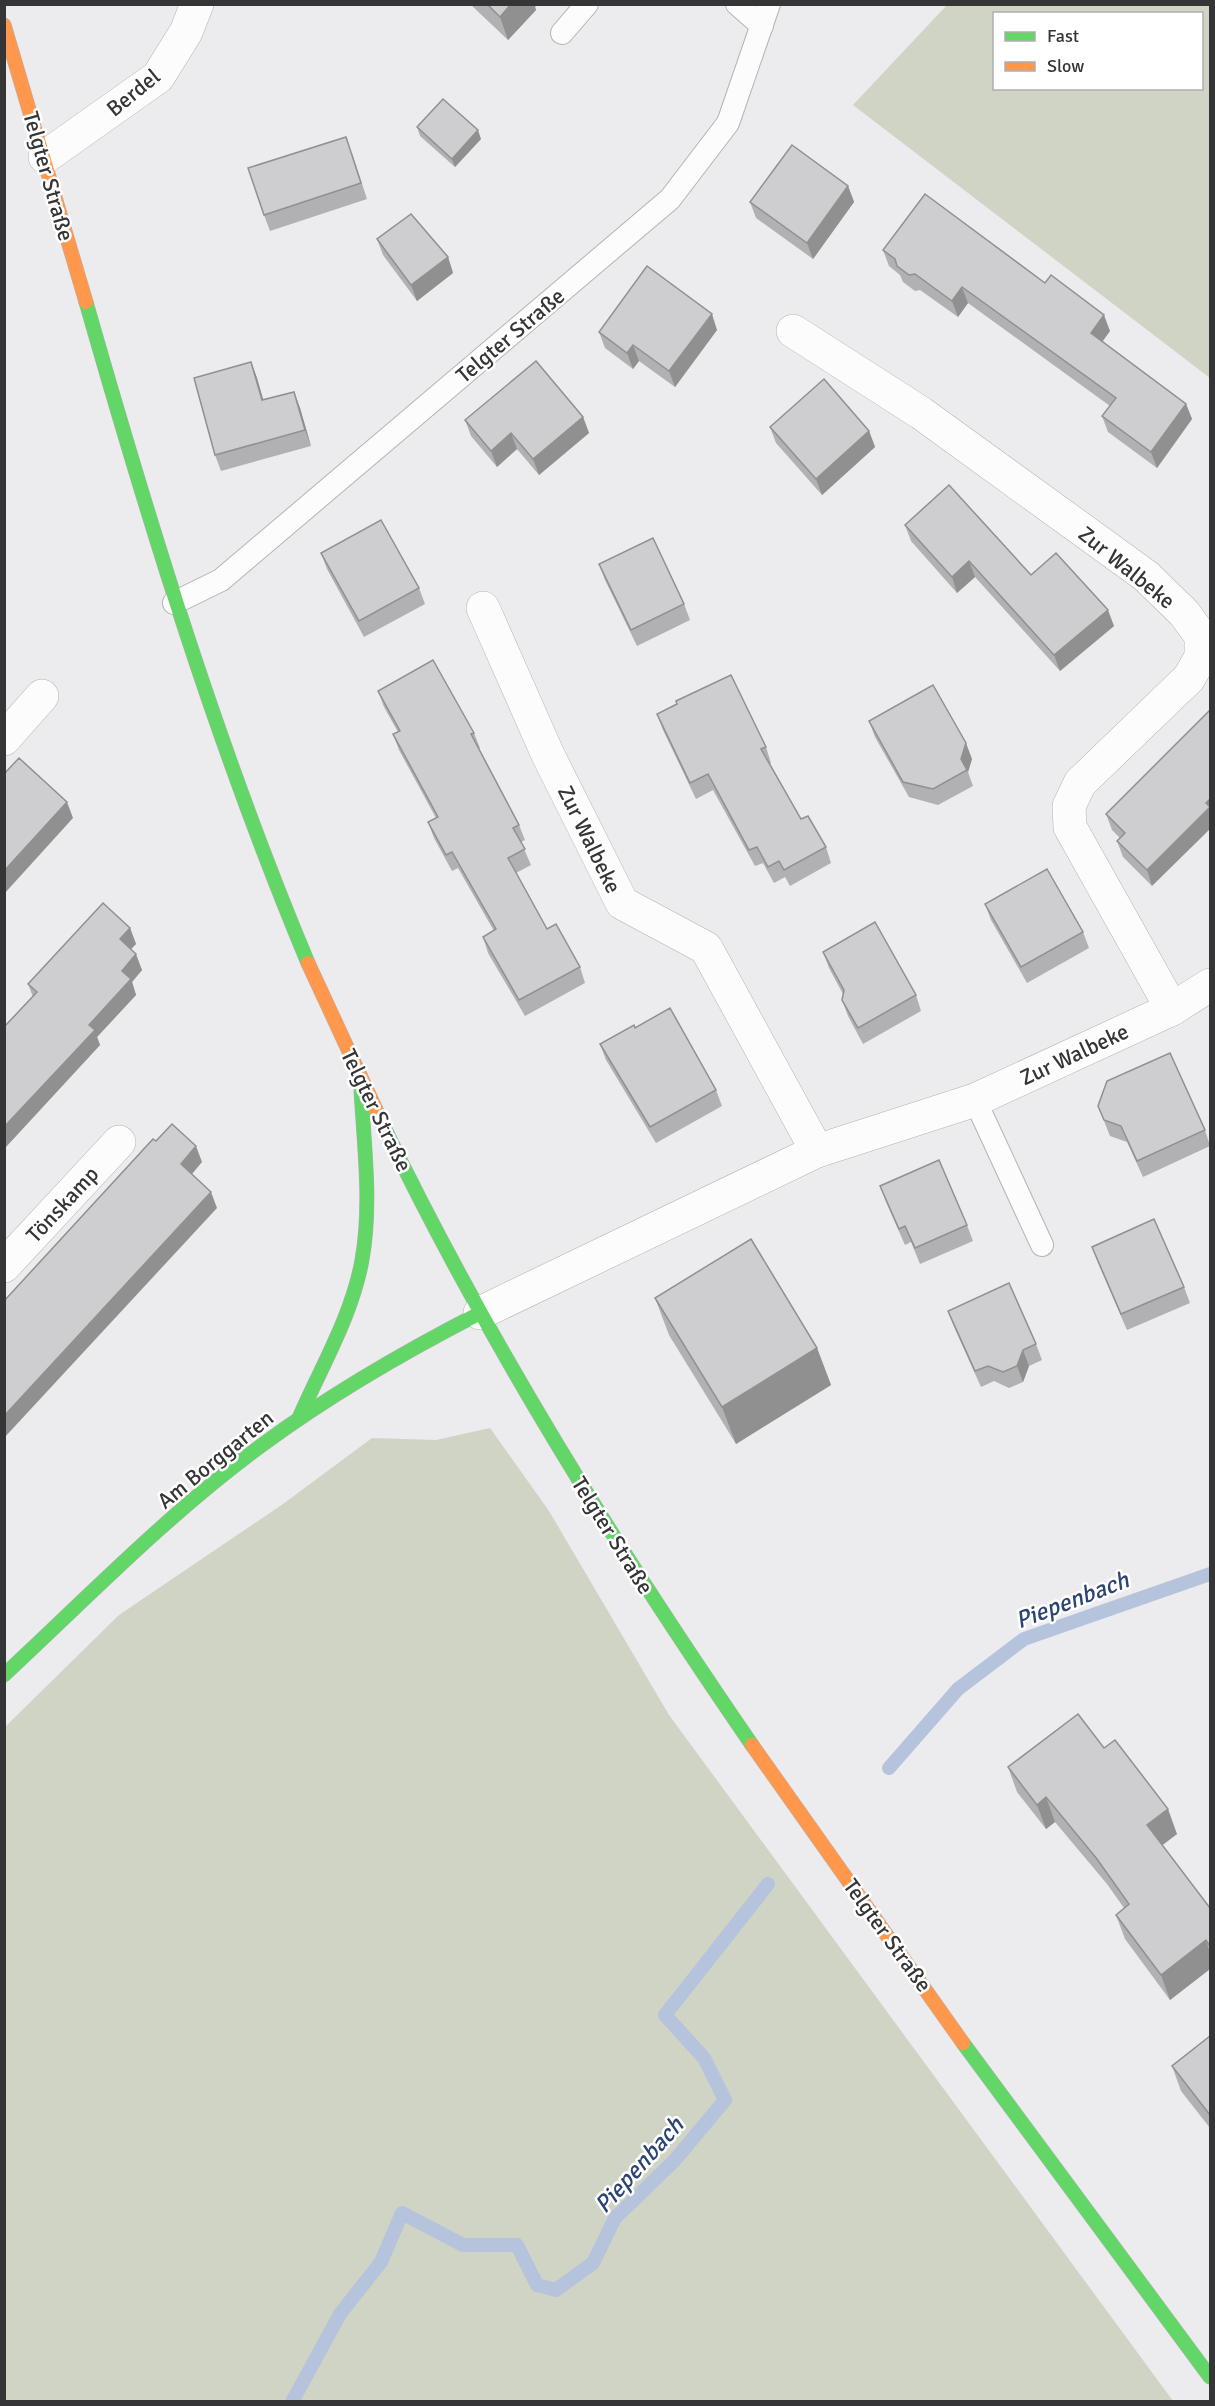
<svg xmlns="http://www.w3.org/2000/svg" width="1215" height="2406" font-family="Signika,sans-serif">
	<style>
		.green { fill: #cfd4c5; fill-rule: evenodd }
		.lines { fill: none; stroke-linecap: round; stroke-linejoin: round }
		.stream { stroke: #b5c3dc; stroke-width: 14 }
		.lane-casing { stroke: #b4b3b5; stroke-width: 24 }
		.street-casing { stroke: #b4b3b5; stroke-width: 34 }
		.fast-casing { stroke: #b4b3b5; stroke-width: 15 }
		.slow-casing { stroke: #b4b3b5; stroke-width: 15 }
		.lane { stroke: #fcfcfc; stroke-width: 22 }
		.street { stroke: #fcfcfc; stroke-width: 33 }
		.fast { stroke: #63d668; stroke-width: 14 }
		.slow { stroke: #ff974d; stroke-width: 14 }
		.wall { fill: #b1b0b2 }
		.shaded-wall { fill: #909091 }
		.building { fill: #cecdcf; stroke: #909091; stroke-width: 1.5 }
		.labels { text-anchor: middle; stroke-width: 5; stroke-linejoin: round; paint-order: stroke }
		.street-label { font-size: 22px; fill: #353436; stroke: #fff }
		.water-label { font-size: 24px; font-style: italic; fill: #2b4472; stroke: #fff }
	</style>
	<rect width="100%" height="100%" fill="#ecebed"/>
	<!-- green -->
	<g class="green">
		<path d="M 947,5 L 1210,5 L 1210,378 L 853,105 ZM 994,14 L 1202,14 L 1202,88 L 994,88 Z"/>
		<path d="M 490,1428 L 549,1511 L 669,1715 L 1173,2401 L 5,2401 L 5,1727 L 119,1615 L 283,1504 L 372,1438 L 436,1440 Z"/>
	</g>
	<g class="lines">
		<!-- stream -->
		<g class="stream">
			<path d="M 889,1768 L 958,1689 L 1024,1639 L 1210,1574"/>
			<path d="M 292,2402 L 340,2314 L 381,2262 L 402,2213 L 463,2245 L 517,2245 L 537,2285 L 556,2290 L 593,2263 L 615,2218 L 674,2161 L 725,2100 L 704,2058 L 665,2015 L 768,1884"/>
		</g>
		<defs>
			<g id="lane">
				<path d="M 737,4 L 762,26"/>
				<path d="M 562,33 L 587,4"/>
				<path d="M 174,603 L 221,580 L 670,199 L 728,123 L 769,4"/>
				<path d="M 975,1100 L 1042,1245"/>
			</g>
			<g id="street">
				<path d="M 45,157 L 158,77 L 186,32 L 197,4"/>
				<path d="M 793,331 L 921,413 L 1146,576 L 1184,613 L 1201,636 L 1201,657 L 1189,678 L 1080,783 L 1069,806 L 1070,827 L 1172,1009"/>
				<path d="M 483,608 L 548,755 L 622,903 L 706,948 L 817,1151"/>
				<path d="M 4,739 L 42,696"/>
				<path d="M 4,1266 L 119,1142"/>
				<path d="M 480,1313 L 817,1151 L 975,1100 L 1172,1009 L 1210,985"/>
			</g>
			<g id="fast">
				<path d="M 86,302 C 150,526 218,748 308,963"/>
				<path d="M 384,1127 C 489,1344 616,1547 752,1745"/>
				<path d="M 299,1418 C 321,1367 352,1316 362,1260 C 372,1204 364,1146 361,1090"/>
				<path d="M 4,1675 C 88,1597 169,1513 262,1445 C 331,1394 404,1352 480,1313"/>
				<path d="M 963,2043 L 1210,2377"/>
			</g>
			<g id="slow">
				<path d="M 4,25 L 86,302"/>
				<path d="M 308,963 L 384,1127"/>
				<path d="M 752,1745 L 963,2043"/>
			</g>
		</defs>
		<!-- lane casing -->
		<use href="#lane" class="lane-casing"/>
		<!-- street casing -->
		<use href="#street" class="street-casing"/>
		<!-- fast casing -->
		<use href="#fast" class="fast-casing"/>
		<!-- slow casing -->
		<use href="#slow" class="slow-casing"/>
		<!-- lane -->
		<use href="#lane" class="lane"/>
		<!-- street -->
		<use href="#street" class="street"/>
		<!-- fast -->
		<use href="#fast" class="fast"/>
		<!-- slow -->
		<use href="#slow" class="slow"/>
	</g>
	<!-- wall -->
	<g class="wall">
		<path d="M 470,4 L 537,4 L 535,7 L 536,10 L 508,40 Z"/>
		<path d="M 417,127 L 481,139 L 455,167 L 420,136 Z"/>
		<path d="M 352,153 L 367,199 L 270,231 L 264,215 Z"/>
		<path d="M 848,186 L 854,202 L 813,259 L 756,218 L 750,202 Z"/>
		<path d="M 377,239 L 448,257 L 453,273 L 417,301 L 383,255 Z"/>
		<path d="M 883,250 L 1045,283 L 1110,331 L 1102,342 L 1186,404 L 1192,419 L 1157,468 L 1108,432 L 1102,416 L 1110,406 L 968,303 L 958,317 L 920,290 L 915,291 L 903,282 L 900,275 L 889,266 Z"/>
		<path d="M 717,330 L 675,387 L 639,361 L 633,369 L 605,348 L 599,332 Z"/>
		<path d="M 251,362 L 257,378 L 263,400 L 294,392 L 300,408 L 311,446 L 221,471 L 215,455 Z"/>
		<path d="M 583,417 L 589,433 L 539,475 L 517,449 L 497,467 L 471,436 L 465,420 Z"/>
		<path d="M 770,427 L 869,431 L 875,447 L 822,495 L 776,443 Z"/>
		<path d="M 905,525 L 1031,575 L 1114,626 L 1060,671 L 975,577 L 957,593 L 911,541 Z"/>
		<path d="M 321,553 L 419,588 L 425,604 L 364,637 L 327,569 Z"/>
		<path d="M 599,564 L 684,604 L 690,620 L 637,646 L 605,580 Z"/>
		<path d="M 378,691 L 474,733 L 480,748 L 479,749 L 519,825 L 525,840 L 521,842 L 531,865 L 516,873 L 547,929 L 580,967 L 585,983 L 525,1016 L 488,953 L 483,937 L 494,931 L 458,868 L 452,871 L 434,838 L 428,822 L 436,818 L 399,750 L 393,734 L 398,732 L 384,707 Z"/>
		<path d="M 677,704 L 766,747 L 771,763 L 770,764 L 801,819 L 826,847 L 831,863 L 790,886 L 785,877 L 774,883 L 763,863 L 755,866 L 713,790 L 696,799 L 663,730 L 657,714 Z"/>
		<path d="M 1210,710 L 1152,886 L 1123,857 L 1117,841 L 1120,838 L 1112,830 L 1106,814 Z"/>
		<path d="M 869,721 L 972,759 L 968,772 L 973,786 L 938,805 L 909,797 L 875,737 Z"/>
		<path d="M 985,904 L 1083,932 L 1089,948 L 1027,983 L 991,920 Z"/>
		<path d="M 130,928 L 136,944 L 131,949 L 142,970 L 132,982 L 136,995 L 97,1037 L 100,1045 L 4,1149 L 4,1027 L 33,997 L 28,984 Z"/>
		<path d="M 823,952 L 916,995 L 921,1011 L 863,1044 L 848,1016 L 842,1000 L 843,994 L 829,968 Z"/>
		<path d="M 635,1028 L 716,1090 L 722,1106 L 656,1143 L 606,1060 L 600,1044 Z"/>
		<path d="M 1098,1106 L 1205,1130 L 1210,1146 L 1143,1177 L 1127,1142 L 1110,1136 Z"/>
		<path d="M 880,1186 L 967,1225 L 973,1241 L 920,1264 L 911,1242 L 905,1245 L 886,1202 Z"/>
		<path d="M 1092,1247 L 1184,1287 L 1190,1303 L 1127,1330 L 1098,1263 Z"/>
		<path d="M 655,1298 L 817,1348 L 831,1385 L 736,1444 L 669,1335 Z"/>
		<path d="M 948,1311 L 1036,1344 L 1042,1360 L 1029,1366 L 1023,1382 L 1009,1388 L 994,1381 L 981,1387 L 954,1327 Z"/>
		<path d="M 1104,1748 L 1177,1834 L 1162,1845 L 1210,1908 L 1210,1969 L 1170,2000 L 1125,1939 L 1116,1915 L 1124,1908 L 1107,1884 L 1055,1822 L 1046,1829 L 1017,1792 L 1008,1767 Z"/>
		<path d="M 1210,2036 L 1210,2128 L 1181,2091 L 1172,2066 Z"/>
	</g>
	<!-- shaded-wall -->
	<g class="shaded-wall">
		<path d="M 511,4 L 537,4 L 535,7 L 536,10 L 508,40 L 500,17 Z"/>
		<path d="M 478,130 L 481,139 L 455,167 L 452,159 Z"/>
		<path d="M 848,186 L 854,202 L 813,259 L 807,243 Z"/>
		<path d="M 448,257 L 453,273 L 417,301 L 411,285 Z"/>
		<path d="M 962,287 L 968,303 L 958,317 L 952,301 Z"/>
		<path d="M 712,314 L 717,330 L 675,387 L 669,371 Z"/>
		<path d="M 1104,315 L 1110,331 L 1097,349 L 1091,333 Z"/>
		<path d="M 633,345 L 639,361 L 633,369 L 627,353 Z"/>
		<path d="M 251,362 L 257,378 L 268,416 L 262,400 Z"/>
		<path d="M 294,392 L 300,408 L 311,446 L 305,430 Z"/>
		<path d="M 1186,404 L 1192,419 L 1157,468 L 1151,452 Z"/>
		<path d="M 583,417 L 589,433 L 539,475 L 533,459 Z"/>
		<path d="M 869,431 L 875,447 L 822,495 L 816,479 Z"/>
		<path d="M 511,433 L 517,449 L 497,467 L 491,451 Z"/>
		<path d="M 969,561 L 975,577 L 957,593 L 952,577 Z"/>
		<path d="M 1108,610 L 1114,626 L 1060,671 L 1054,655 Z"/>
		<path d="M 966,743 L 972,759 L 968,772 L 961,759 Z"/>
		<path d="M 1210,799 L 1210,829 L 1152,886 L 1147,870 Z"/>
		<path d="M 67,802 L 73,818 L 4,894 L 4,871 Z"/>
		<path d="M 130,928 L 136,944 L 126,954 L 120,939 Z"/>
		<path d="M 136,954 L 142,970 L 132,982 L 136,995 L 97,1037 L 100,1045 L 4,1149 L 4,1127 L 89,1025 L 122,971 Z"/>
		<path d="M 196,1146 L 202,1162 L 187,1180 L 181,1164 Z"/>
		<path d="M 211,1192 L 217,1208 L 4,1438 L 4,1416 Z"/>
		<path d="M 817,1348 L 831,1385 L 736,1444 L 722,1407 Z"/>
		<path d="M 1023,1350 L 1029,1366 L 1023,1382 L 1017,1366 Z"/>
		<path d="M 1046,1797 L 1055,1822 L 1046,1829 L 1037,1805 Z"/>
		<path d="M 1168,1809 L 1177,1834 L 1156,1850 L 1147,1825 Z"/>
		<path d="M 1206,1940 L 1210,1953 L 1210,1969 L 1170,2000 L 1161,1975 Z"/>
	</g>
	<!-- building -->
	<g class="building">
		<path d="M 487,4 L 511,4 L 500,17 Z"/>
		<path d="M 443,99 L 478,130 L 452,159 L 417,127 Z"/>
		<path d="M 346,137 L 361,183 L 264,215 L 248,168 Z"/>
		<path d="M 792,145 L 848,186 L 807,243 L 750,202 Z"/>
		<path d="M 925,194 L 1045,283 L 1051,275 L 1104,315 L 1091,333 L 1186,404 L 1151,452 L 1102,416 L 1116,398 L 962,287 L 952,301 L 915,274 L 909,275 L 897,266 L 895,259 L 883,250 Z"/>
		<path d="M 411,214 L 448,257 L 411,285 L 377,239 Z"/>
		<path d="M 647,266 L 712,314 L 669,371 L 633,345 L 627,353 L 599,332 Z"/>
		<path d="M 536,361 L 583,417 L 533,459 L 511,433 L 491,451 L 465,420 Z"/>
		<path d="M 251,362 L 262,400 L 294,392 L 305,430 L 215,455 L 194,378 Z"/>
		<path d="M 824,379 L 869,431 L 816,479 L 770,427 Z"/>
		<path d="M 949,485 L 1031,575 L 1056,553 L 1108,610 L 1054,655 L 969,561 L 952,577 L 905,525 Z"/>
		<path d="M 381,520 L 419,588 L 359,621 L 321,553 Z"/>
		<path d="M 653,538 L 684,604 L 631,630 L 599,564 Z"/>
		<path d="M 433,660 L 474,733 L 471,734 L 519,825 L 513,828 L 525,849 L 508,858 L 547,929 L 556,924 L 580,967 L 519,1000 L 483,937 L 496,929 L 452,852 L 446,855 L 428,822 L 438,817 L 393,734 L 400,731 L 378,691 Z"/>
		<path d="M 731,675 L 766,747 L 761,749 L 801,819 L 808,816 L 826,847 L 784,870 L 779,861 L 768,867 L 757,847 L 749,850 L 708,774 L 690,783 L 657,714 L 677,704 L 676,701 Z"/>
		<path d="M 933,685 L 966,743 L 961,759 L 967,770 L 933,789 L 903,782 L 869,721 Z"/>
		<path d="M 1210,710 L 1210,799 L 1206,803 L 1210,807 L 1147,870 L 1117,841 L 1125,833 L 1106,814 Z"/>
		<path d="M 19,758 L 67,802 L 4,871 L 4,774 Z"/>
		<path d="M 1047,869 L 1083,932 L 1021,967 L 985,904 Z"/>
		<path d="M 103,903 L 130,928 L 120,939 L 136,954 L 122,971 L 131,979 L 89,1025 L 95,1030 L 4,1127 L 4,1027 L 37,992 L 28,984 Z"/>
		<path d="M 875,922 L 916,995 L 858,1028 L 842,1000 L 844,990 L 823,952 Z"/>
		<path d="M 670,1008 L 716,1090 L 650,1127 L 600,1044 L 634,1025 L 635,1028 Z"/>
		<path d="M 1170,1053 L 1205,1130 L 1137,1161 L 1121,1126 L 1104,1120 L 1098,1106 L 1107,1081 Z"/>
		<path d="M 172,1124 L 196,1146 L 181,1164 L 211,1192 L 4,1416 L 4,1301 L 153,1139 L 156,1141 Z"/>
		<path d="M 939,1160 L 967,1225 L 915,1248 L 905,1226 L 899,1229 L 880,1186 Z"/>
		<path d="M 1154,1219 L 1184,1287 L 1121,1314 L 1092,1247 Z"/>
		<path d="M 751,1239 L 817,1348 L 722,1407 L 655,1298 Z"/>
		<path d="M 1009,1283 L 1036,1344 L 1023,1350 L 1017,1366 L 1003,1372 L 988,1366 L 975,1371 L 948,1311 Z"/>
		<path d="M 1078,1714 L 1104,1748 L 1115,1740 L 1168,1809 L 1147,1825 L 1210,1908 L 1210,1946 L 1206,1940 L 1161,1975 L 1116,1915 L 1129,1904 L 1097,1859 L 1046,1797 L 1037,1805 L 1008,1767 Z"/>
		<path d="M 1210,2036 L 1210,2115 L 1172,2066 Z"/>
	</g>
	<g class="labels">
		<!-- street labels -->
		<g class="street-label">
			<text transform="translate(133 92) rotate(-39)" y="8">Berdel</text>
			<text transform="translate(49 176) rotate(74)" y="8">Telgter Straße</text>
			<text transform="translate(510 335) rotate(-40)" y="8">Telgter Straße</text>
			<text transform="translate(1127 567) rotate(39)" y="8">Zur Walbeke</text>
			<text transform="translate(590 839) rotate(64)" y="8">Zur Walbeke</text>
			<text transform="translate(1074 1054) rotate(-25)" y="8">Zur Walbeke</text>
			<text transform="translate(377 1110) rotate(64)" y="8">Telgter Straße</text>
			<text transform="translate(62 1204) rotate(-47)" y="8">Tönskamp</text>
			<text transform="translate(215 1459) rotate(-39)" y="8">Am Borggarten</text>
			<text transform="translate(613 1535) rotate(58)" y="8">Telgter Straße</text>
			<text transform="translate(888 1935) rotate(54)" y="8">Telgter Straße</text>
		</g>
		<!-- water labels -->
		<g class="water-label">
			<text transform="translate(1072 1600) rotate(-21)" y="8">Piepenbach</text>
			<text transform="translate(639 2165) rotate(-48)" y="8">Piepenbach</text>
		</g>
	</g>
	<!-- border -->
	<rect width="1215" height="2406" fill="none" stroke="#353436" stroke-width="12"/>
	<!-- legend -->
	<rect x="993" y="12" width="210" height="78" fill="#ffffff" stroke="#aeaeaf" stroke-width="1.5"/>
	<rect x="1005" y="32" width="30" height="9" fill="#63d668" stroke="#aeaeaf" stroke-width="1.5"/>
	<text x="1047" y="42" font-size="18" fill="#353436">Fast</text>
	<rect x="1005" y="62" width="30" height="9" fill="#ff974d" stroke="#aeaeaf" stroke-width="1.5"/>
	<text x="1047" y="72" font-size="18" fill="#353436">Slow</text>
</svg>
